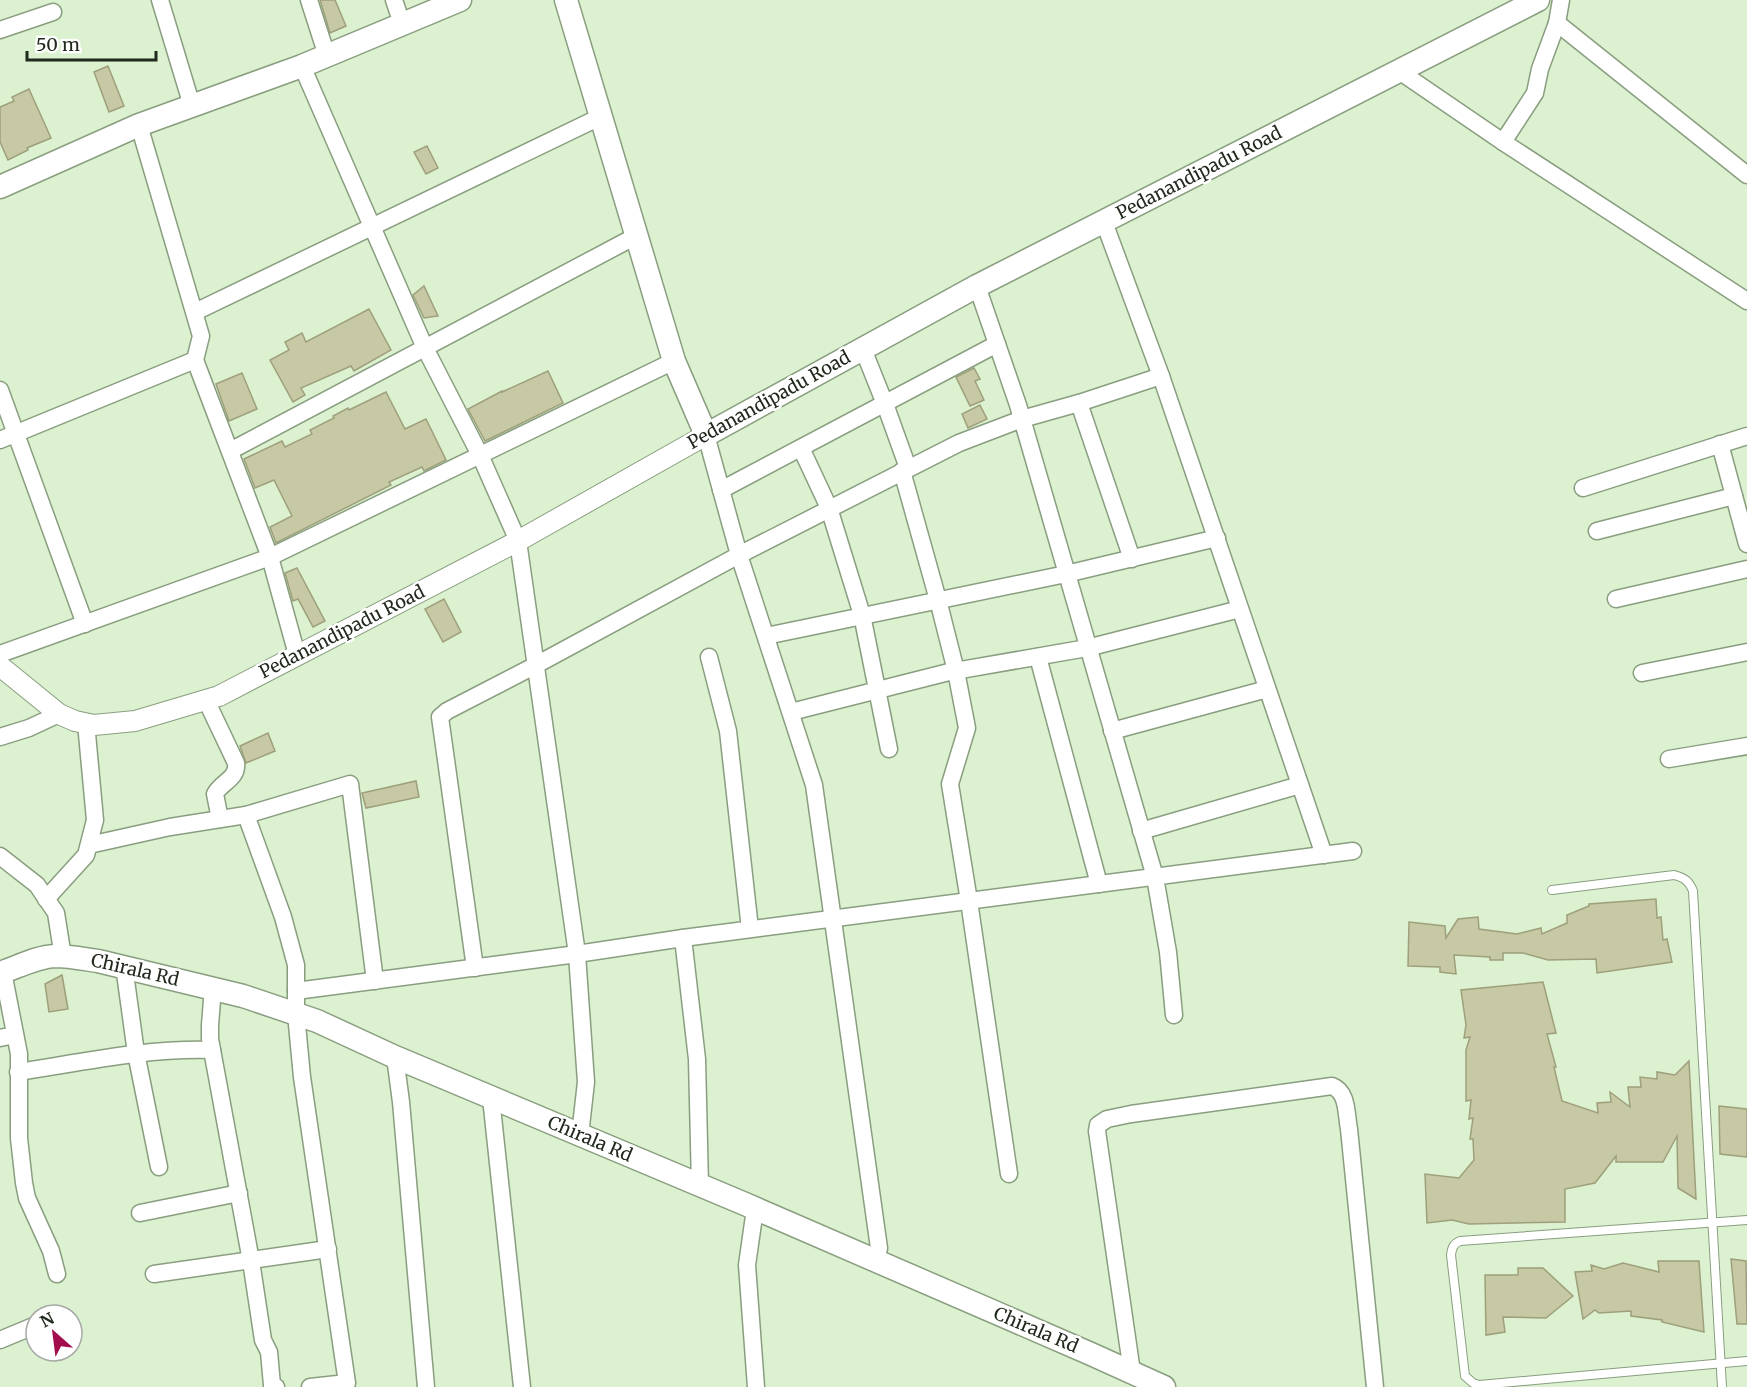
<svg xmlns="http://www.w3.org/2000/svg" width="1747" height="1387" font-family="Merriweather,serif">
	<style>
		.building { fill: #c7c9a4; stroke: #9e9f7b; stroke-width: 1.5 }
		.lines { fill: none; stroke-linecap: round; stroke-linejoin: round }
		.service-casing { stroke: #899e7f; stroke-width: 10 }
		.minor-casing { stroke: #899e7f; stroke-width: 19 }
		.tertiary-casing { stroke: #899e7f; stroke-width: 22 }
		.secondary-casing { stroke: #899e7f; stroke-width: 25 }
		.service { stroke: #fff; stroke-width: 8 }
		.minor { stroke: #fff; stroke-width: 16 }
		.tertiary { stroke: #fff; stroke-width: 20 }
		.secondary { stroke: #fff; stroke-width: 22 }
		.labels { text-anchor: middle; stroke-width: 5; stroke-linejoin: round; paint-order: stroke }
		.street-label { font-size: 18px; fill: #21291d; stroke: #fff }
	</style>
	<rect width="100%" height="100%" fill="#dbf1d0"/>
	<!-- building -->
	<g class="building">
		<path d="M 320,0 L 335,0 L 346,26 L 330,33 Z"/>
		<path d="M 108,66 L 124,106 L 109,112 L 94,72 Z"/>
		<path d="M 29,89 L 51,138 L 27,148 L 28,150 L 8,160 L 0,142 L 0,107 L 14,101 L 12,97 Z"/>
		<path d="M 427,146 L 438,168 L 426,174 L 414,152 Z"/>
		<path d="M 424,286 L 438,316 L 424,318 L 413,295 Z"/>
		<path d="M 369,309 L 391,350 L 354,371 L 351,366 L 301,388 L 305,395 L 293,402 L 270,360 L 289,350 L 285,342 L 302,333 L 306,342 Z"/>
		<path d="M 974,368 L 980,379 L 975,381 L 984,400 L 970,406 L 956,377 Z"/>
		<path d="M 548,371 L 563,403 L 485,441 L 468,409 L 502,391 L 502,392 Z"/>
		<path d="M 242,373 L 257,409 L 229,421 L 216,384 Z"/>
		<path d="M 386,392 L 405,429 L 426,419 L 446,460 L 424,471 L 422,467 L 389,482 L 391,485 L 276,543 L 270,527 L 292,516 L 274,480 L 255,488 L 244,459 L 282,441 L 285,447 L 312,434 L 310,430 L 334,418 L 333,416 L 348,408 L 349,410 Z"/>
		<path d="M 980,405 L 987,419 L 968,428 L 962,414 Z"/>
		<path d="M 297,568 L 325,621 L 313,627 L 298,599 L 293,601 L 285,573 Z"/>
		<path d="M 444,599 L 461,632 L 443,642 L 425,609 Z"/>
		<path d="M 268,733 L 275,751 L 246,763 L 240,746 Z"/>
		<path d="M 416,781 L 419,797 L 366,808 L 362,793 Z"/>
		<path d="M 1656,899 L 1657,918 L 1661,917 L 1663,940 L 1667,939 L 1672,962 L 1597,973 L 1596,959 L 1548,960 L 1523,953 L 1503,953 L 1503,960 L 1490,960 L 1490,957 L 1454,955 L 1456,974 L 1440,972 L 1440,967 L 1408,966 L 1409,922 L 1445,926 L 1446,938 L 1458,919 L 1478,917 L 1479,929 L 1517,934 L 1541,928 L 1542,934 L 1567,923 L 1567,915 L 1589,906 L 1589,904 Z"/>
		<path d="M 62,975 L 68,1009 L 49,1012 L 45,984 Z"/>
		<path d="M 1543,982 L 1556,1033 L 1547,1034 L 1556,1067 L 1554,1067 L 1562,1101 L 1598,1113 L 1597,1103 L 1611,1102 L 1610,1092 L 1630,1107 L 1628,1087 L 1641,1087 L 1640,1077 L 1657,1079 L 1657,1072 L 1675,1075 L 1689,1061 L 1696,1199 L 1678,1188 L 1677,1136 L 1663,1162 L 1616,1162 L 1616,1156 L 1595,1183 L 1565,1189 L 1565,1222 L 1469,1224 L 1452,1220 L 1427,1223 L 1425,1174 L 1459,1178 L 1474,1160 L 1473,1139 L 1470,1139 L 1473,1118 L 1469,1119 L 1471,1100 L 1466,1101 L 1466,1050 L 1470,1037 L 1464,1038 L 1466,1025 L 1461,990 Z"/>
		<path d="M 1719,1106 L 1747,1109 L 1747,1157 L 1720,1154 Z"/>
		<path d="M 1731,1259 L 1746,1261 L 1747,1324 L 1737,1324 Z"/>
		<path d="M 1658,1261 L 1699,1261 L 1704,1332 L 1662,1322 L 1662,1320 L 1631,1316 L 1631,1311 L 1599,1313 L 1595,1310 L 1583,1319 L 1575,1272 L 1592,1271 L 1591,1265 L 1604,1269 L 1623,1263 L 1659,1272 Z"/>
		<path d="M 1518,1268 L 1543,1268 L 1573,1296 L 1546,1318 L 1503,1317 L 1505,1332 L 1486,1335 L 1485,1275 L 1518,1275 Z"/>
	</g>
	<g class="lines">
		<defs>
			<g id="service">
				<path d="M 1552,890 L 1674,875 C 1685,878 1689,881 1693,891 L 1722,1387"/>
				<path d="M 1747,1220 L 1460,1241 C 1453,1244 1452,1248 1451,1255 L 1465,1376 L 1473,1383 L 1479,1385 L 1747,1361"/>
			</g>
			<g id="minor">
				<path d="M 160,0 L 192,106"/>
				<path d="M 309,0 L 327,56"/>
				<path d="M 394,0 L 402,24"/>
				<path d="M 1561,0 L 1557,23 L 1747,175"/>
				<path d="M 0,30 L 53,12"/>
				<path d="M 302,66 L 425,348 L 480,455 L 518,541 L 577,954 L 586,1082 L 580,1135"/>
				<path d="M 1399,71 L 1503,142 L 1747,301"/>
				<path d="M 139,125 L 201,336 L 195,360 L 270,557 L 297,655"/>
				<path d="M 1503,142 L 1535,93 L 1540,69 L 1557,23"/>
				<path d="M 1104,222 L 1161,376 L 1324,855"/>
				<path d="M 977,286 L 1018,405 L 1155,877 L 1168,952 L 1174,1015"/>
				<path d="M 195,312 L 600,117"/>
				<path d="M 863,349 L 885,404 L 908,468"/>
				<path d="M 0,390 L 85,624"/>
				<path d="M 1079,403 L 1132,559"/>
				<path d="M 706,435 L 739,555 L 814,785 L 879,1248 L 876,1261"/>
				<path d="M 0,440 L 195,360"/>
				<path d="M 1720,444 L 1747,544"/>
				<path d="M 801,448 L 829,508 L 862,615 L 889,749"/>
				<path d="M 230,451 L 636,236"/>
				<path d="M 902,471 L 938,600 L 956,671 L 967,728 L 950,784 L 969,901 L 1009,1174"/>
				<path d="M 1583,488 L 1747,436"/>
				<path d="M 721,490 L 997,344"/>
				<path d="M 1597,531 L 1734,496"/>
				<path d="M 1616,599 L 1747,569"/>
				<path d="M 766,636 L 1066,574 L 1217,538"/>
				<path d="M 0,654 L 270,557 L 674,361"/>
				<path d="M 709,657 L 728,731 L 750,929"/>
				<path d="M 1038,657 L 1099,884"/>
				<path d="M 1642,673 L 1747,652"/>
				<path d="M 206,700 L 236,763 C 238,779 221,782 215,794 L 220,819"/>
				<path d="M 791,712 L 949,672 L 1087,648 L 1240,609"/>
				<path d="M 1112,731 L 1267,689"/>
				<path d="M 0,737 L 29,728 L 59,714"/>
				<path d="M 1669,759 L 1747,746"/>
				<path d="M 246,815 L 283,917 L 296,965 L 296,1014 L 302,1077 L 347,1383 L 310,1387"/>
				<path d="M 1141,831 L 1300,785"/>
				<path d="M 89,845 L 170,827 L 246,815 L 350,784 L 375,981"/>
				<path d="M 0,856 L 37,885 L 56,913 L 63,957"/>
				<path d="M 46,899 L 86,855 L 95,820 L 86,723"/>
				<path d="M 683,938 L 697,1059 L 700,1186"/>
				<path d="M 124,966 L 136,1053 L 159,1167"/>
				<path d="M 475,968 L 440,717 L 447,711 L 536,665 L 739,555 L 959,443 L 1022,419 L 1079,403 L 1161,376"/>
				<path d="M 3,972 L 19,1054 L 19,1138 L 24,1183 L 27,1198 L 51,1251 L 57,1274"/>
				<path d="M 213,988 L 210,1025 L 210,1039 L 251,1261 L 263,1340 L 269,1352 L 272,1385 L 276,1387"/>
				<path d="M 296,991 L 577,954 L 683,938 L 1353,851"/>
				<path d="M 0,1038 L 15,1035"/>
				<path d="M 395,1057 L 401,1102 L 426,1387"/>
				<path d="M 18,1072 C 83,1062 147,1048 212,1050"/>
				<path d="M 491,1098 L 522,1387"/>
				<path d="M 755,1209 L 747,1265 L 756,1387"/>
				<path d="M 140,1213 L 239,1193"/>
				<path d="M 154,1274 L 328,1249"/>
				<path d="M 0,1340 L 36,1325"/>
				<path d="M 1132,1372 L 1097,1131 L 1098,1125 L 1107,1119 L 1131,1114 L 1332,1086 C 1348,1092 1346,1114 1349,1129 L 1375,1387"/>
			</g>
			<path id="tertiary" d="M 0,666 L 59,714 L 75,721 L 94,725 L 135,721 L 219,696 L 518,541 L 706,435"/>
			<g id="secondary">
				<path d="M 566,0 L 674,361 L 706,435 L 977,286 L 1538,0"/>
				<path d="M 0,187 L 139,125 L 302,66 L 460,0"/>
				<path d="M 0,973 C 18,967 36,957 55,956 C 69,956 84,959 98,961 L 243,996 L 317,1021 L 395,1057 L 745,1204 L 1091,1354 L 1164,1387"/>
			</g>
		</defs>
		<!-- service casing -->
		<use href="#service" class="service-casing"/>
		<!-- minor casing -->
		<use href="#minor" class="minor-casing"/>
		<!-- tertiary casing -->
		<use href="#tertiary" class="tertiary-casing"/>
		<!-- secondary casing -->
		<use href="#secondary" class="secondary-casing"/>
		<!-- service -->
		<use href="#service" class="service"/>
		<!-- minor -->
		<use href="#minor" class="minor"/>
		<!-- tertiary -->
		<use href="#tertiary" class="tertiary"/>
		<!-- secondary -->
		<use href="#secondary" class="secondary"/>
	</g>
	<g class="labels">
		<!-- street labels -->
		<g class="street-label">
			<text transform="translate(1199 173) rotate(-27)" y="6">Pedanandipadu Road</text>
			<text transform="translate(769 400) rotate(-29)" y="6">Pedanandipadu Road</text>
			<text transform="translate(342 632) rotate(-27)" y="6">Pedanandipadu Road</text>
			<text transform="translate(135 970) rotate(13)" y="6">Chirala Rd</text>
			<text transform="translate(590 1139) rotate(23)" y="6">Chirala Rd</text>
			<text transform="translate(1036 1330) rotate(23)" y="6">Chirala Rd</text>
		</g>
	</g>
	<!-- north arrow -->
	<g transform="translate(54 1333) rotate(332)"><circle r="28" fill="#ffffff" stroke="#a6a9a5" stroke-width="1.5"/>
	<path d="M0-4.5L10 22L0 15L-10 22Z" fill="#a20d4e"/>
	<text y="-9" font-size="16" font-weight="bold" text-anchor="middle" fill="#21291d">N</text>
	</g>
	<!-- scale -->
	<path d="M27 51v9h129v-9" fill="none" stroke="#21291d" stroke-width="3"/>
	<text x="36" y="51" font-size="18" fill="#21291d" stroke="#ffffff" stroke-width="4.5" paint-order="stroke">50 m</text>
</svg>
